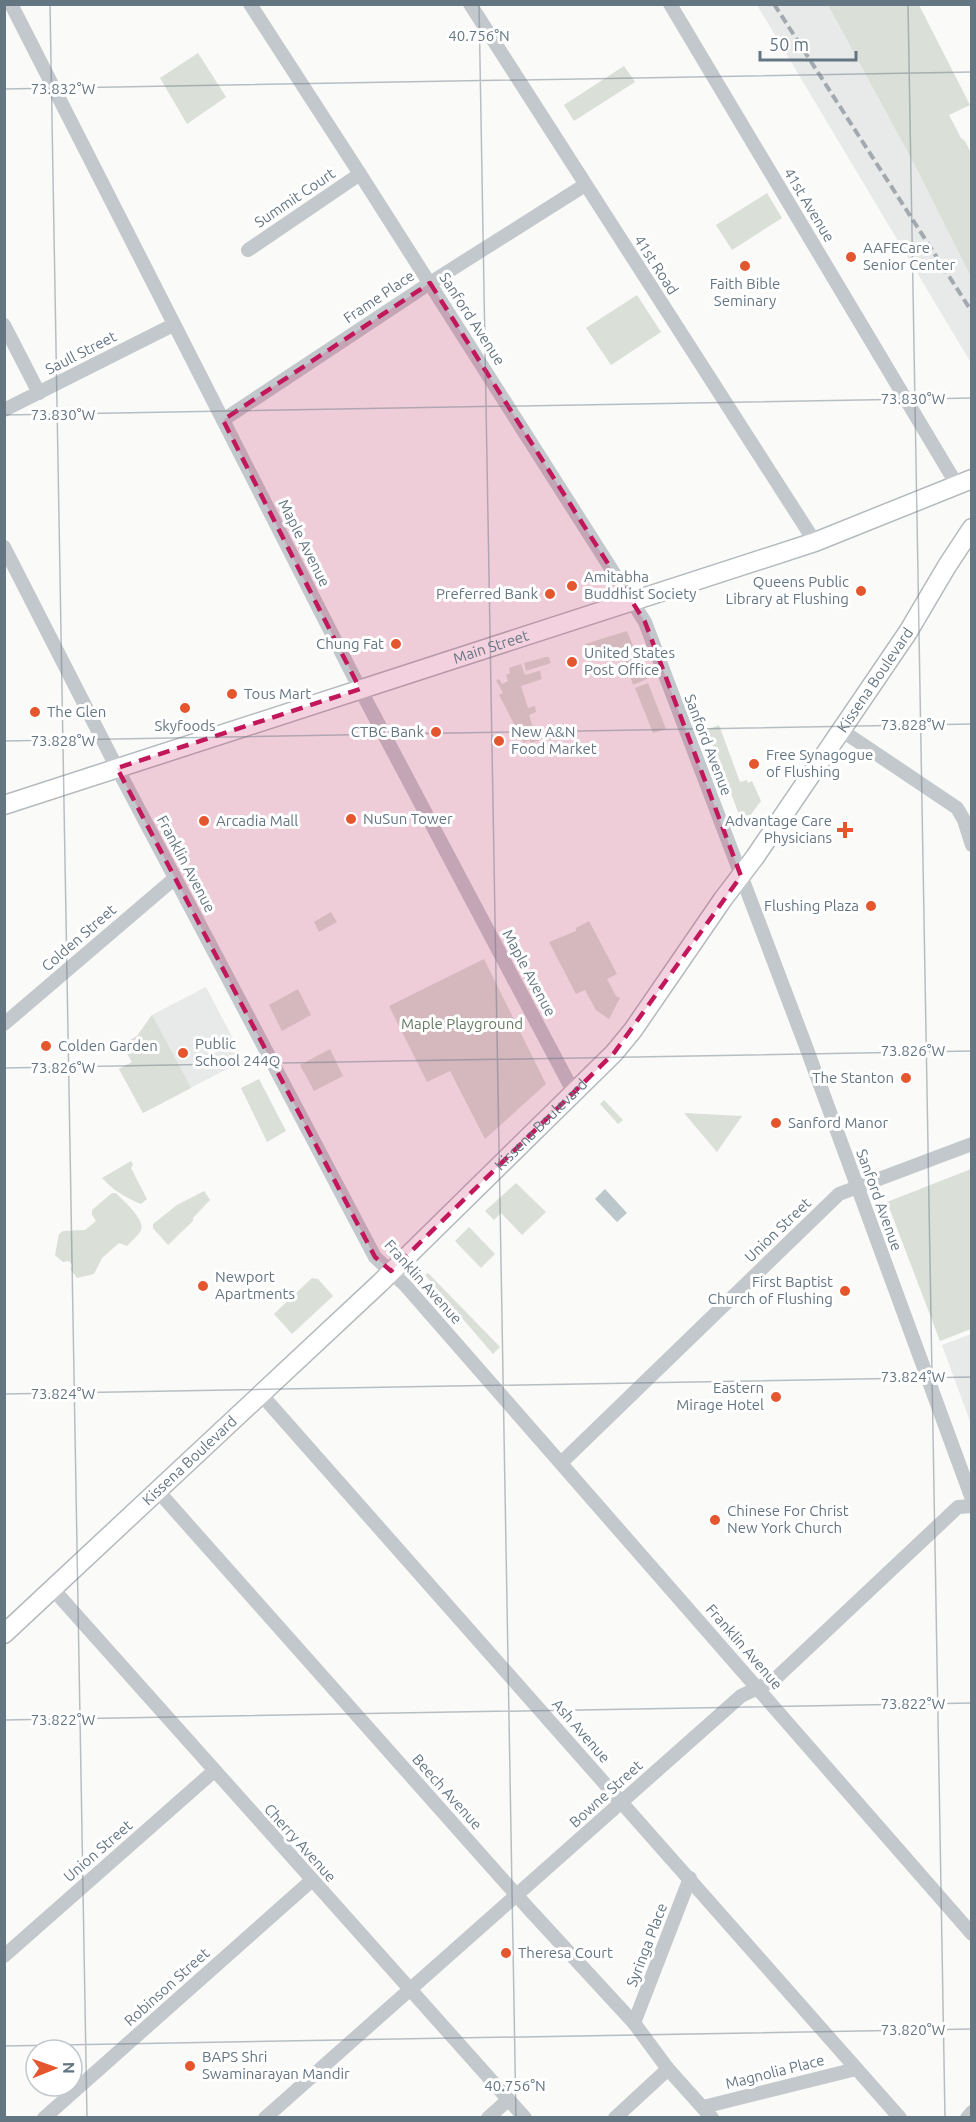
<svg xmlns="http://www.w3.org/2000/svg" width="976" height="2122" font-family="Ubuntu,sans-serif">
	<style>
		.built { fill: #e8e9e9 }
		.green { fill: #dadfd7 }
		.water { fill: #bbc7cb }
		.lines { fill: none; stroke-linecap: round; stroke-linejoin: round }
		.major-casing { stroke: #b5babe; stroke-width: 21 }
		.minor { stroke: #c3c8cc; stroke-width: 14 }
		.major { stroke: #fff; stroke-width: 18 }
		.rail { stroke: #a2aab0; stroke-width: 4; stroke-dasharray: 9 4.5; stroke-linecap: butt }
		.marked { fill: #c2185b; fill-opacity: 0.2; stroke: #c2185b; stroke-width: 4.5; stroke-dasharray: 12 8; stroke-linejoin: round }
		.ticks { fill: none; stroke: #657683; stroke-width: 1.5; stroke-opacity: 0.45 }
		.poi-dot { fill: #e4572e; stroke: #fff; stroke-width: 2 }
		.labels { text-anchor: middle; stroke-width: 6; stroke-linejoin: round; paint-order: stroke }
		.street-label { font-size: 15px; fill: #657683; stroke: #fff }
		.poi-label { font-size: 15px; fill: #657683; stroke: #fff; text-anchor: start }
		.park-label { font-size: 15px; fill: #687a64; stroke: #fff }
		.ticks-label { font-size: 15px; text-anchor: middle; fill: #657683; stroke: #fff; stroke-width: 6; stroke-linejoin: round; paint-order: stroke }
	</style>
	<rect width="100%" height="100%" fill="#fafaf8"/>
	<!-- built -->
	<g class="built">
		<path d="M 757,5 L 828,5 L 913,162 L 971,277 L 971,363 Z"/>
		<path d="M 206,987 L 244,1060 L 143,1113 L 119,1069 L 132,1062 L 122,1045 L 137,1036 L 152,1015 Z"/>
		<path d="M 971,1334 L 971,1424 L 942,1345 Z"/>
	</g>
	<!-- green -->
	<g class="green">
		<path d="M 828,5 L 919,5 L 970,105 L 949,115 L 961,138 L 965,141 L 971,153 L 971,277 L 913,162 Z"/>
		<path d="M 198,53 L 226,97 L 187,124 L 160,78 Z"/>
		<path d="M 624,66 L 635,82 L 574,121 L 564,105 Z"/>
		<path d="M 767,193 L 782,218 L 732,250 L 716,225 Z"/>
		<path d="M 637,295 L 661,332 L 611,365 L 586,328 Z"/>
		<path d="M 627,631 L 647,679 L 633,685 L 623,653 L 601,660 L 599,653 L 588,656 L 584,651 L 585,644 Z"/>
		<path d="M 546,657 L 549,657 L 551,663 L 526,671 L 524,663 Z"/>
		<path d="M 521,664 L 525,675 L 553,667 L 540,671 L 542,679 L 521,686 L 528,708 L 535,706 L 536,712 L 529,715 L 533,728 L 540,727 L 545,738 L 531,743 L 529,740 L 524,743 L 499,695 L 503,693 L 496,680 L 499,679 L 502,684 L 508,681 L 506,675 L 510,673 L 509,668 Z"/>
		<path d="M 648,683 L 666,729 L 653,733 L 635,688 Z"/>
		<path d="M 719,725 L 740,782 L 747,780 L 748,783 L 752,781 L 761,801 L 743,825 L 707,730 Z"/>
		<path d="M 331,912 L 337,922 L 319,932 L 314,922 Z"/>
		<path d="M 589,921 L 617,974 L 607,979 L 616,996 L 620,998 L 609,1019 L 596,1010 L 585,990 L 576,994 L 549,942 L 576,931 L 576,928 Z"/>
		<path d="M 484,959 L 546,1084 L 485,1139 L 450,1071 L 427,1082 L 389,1006 Z"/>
		<path d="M 298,989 L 311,1015 L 282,1031 L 269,1005 Z"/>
		<path d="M 152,1015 L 191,1088 L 143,1113 L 119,1069 L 132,1062 L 122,1045 L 137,1036 Z"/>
		<path d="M 330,1049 L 343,1076 L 314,1091 L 300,1065 Z"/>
		<path d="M 259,1079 L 286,1131 L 267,1142 L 241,1088 Z"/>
		<path d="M 604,1100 L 623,1120 L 618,1124 L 600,1104 Z"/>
		<path d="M 684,1113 L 742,1116 L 717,1152 Z"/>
		<path d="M 131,1161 L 133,1165 L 131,1168 L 147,1199 L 141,1204 C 126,1198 113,1190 102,1178 Z"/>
		<path d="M 971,1169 L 971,1329 L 940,1341 L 887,1202 Z"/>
		<path d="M 516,1183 L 546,1212 L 522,1235 L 501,1213 L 494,1220 L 485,1211 Z"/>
		<path d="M 204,1191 L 210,1200 L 193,1218 L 193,1221 L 168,1245 L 153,1228 L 153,1224 L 177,1205 Z"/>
		<path d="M 112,1193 L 116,1193 C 123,1201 148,1221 140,1232 C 137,1237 131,1241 127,1246 L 119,1243 L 102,1258 L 94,1274 L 77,1278 L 71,1270 L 72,1265 L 69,1261 L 63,1262 L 55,1255 L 59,1234 L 63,1231 L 85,1230 L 96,1221 L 92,1215 L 92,1210 Z"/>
		<path d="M 469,1227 L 495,1254 L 481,1268 L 455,1241 Z"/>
		<path d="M 428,1273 L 500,1347 L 493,1354 L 425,1275 Z"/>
		<path d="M 312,1278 L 318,1279 L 333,1296 L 292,1334 L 274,1314 Z"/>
	</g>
	<!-- water -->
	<path class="water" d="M 605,1189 L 627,1213 L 617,1222 L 595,1199 Z"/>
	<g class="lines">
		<defs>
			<g id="major">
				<path id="s1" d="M 4,805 L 815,542 L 972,479"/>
				<path id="s2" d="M 4,1634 L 380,1283 L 614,1053 L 633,1030 L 723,899 L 755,857 L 908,632 L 947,566 L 972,528"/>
			</g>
		</defs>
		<!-- major casing -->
		<use href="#major" class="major-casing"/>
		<!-- minor -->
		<g class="minor">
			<path d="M 11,4 L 360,689 L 574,1093"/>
			<path d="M 250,4 L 360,174 L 645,622 L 805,1044 L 972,1499"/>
			<path d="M 470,4 L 815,542"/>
			<path d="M 670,4 L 957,485"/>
			<path d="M 248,250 L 360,174"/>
			<path d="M 4,325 L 39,393"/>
			<path d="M 4,410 L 173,325"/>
			<path d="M 223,420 L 430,283 L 585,185"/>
			<path d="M 4,547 L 117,768 L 375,1257 L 405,1285 L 972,1934"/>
			<path d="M 841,730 L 957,808 L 964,820 L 972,845"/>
			<path d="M 4,1024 L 175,878"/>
			<path d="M 260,1393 L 900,2118"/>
			<path d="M 561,1463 L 839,1194 L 972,1144"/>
			<path d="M 157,1490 L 528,1908 L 634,2023 L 668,2069 L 712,2118"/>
			<path d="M 52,1588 L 525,2118"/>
			<path d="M 4,1956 L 214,1771"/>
			<path d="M 634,2023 L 690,1878"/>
			<path d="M 703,2107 L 856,2069"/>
			<path d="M 44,2118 L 311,1881"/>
			<path d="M 265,2118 L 741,1696 L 774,1680 L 958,1507 L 972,1506"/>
			<path d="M 488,2118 L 508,2100"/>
			<path d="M 615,2118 L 668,2069"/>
			<path d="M 967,2118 L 972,2112"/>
		</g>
		<!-- major -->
		<use href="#major" class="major"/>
		<!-- rail -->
		<path class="rail" d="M 774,4 L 972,312"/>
	</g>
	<!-- marked area -->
	<path class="marked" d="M 430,283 L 645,622 L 741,876 L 614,1053 L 391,1271 L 375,1257 L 117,768 L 360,689 L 223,420 Z"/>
	<!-- ticks -->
	<path class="ticks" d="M 50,4 L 87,2118M 479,4 L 516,2118M 908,4 L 945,2118M 4,89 L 972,72M 4,415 L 972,398M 4,741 L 972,724M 4,1068 L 972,1051M 4,1394 L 972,1377M 4,1720 L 972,1703M 4,2046 L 972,2029"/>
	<!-- markers -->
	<g class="poi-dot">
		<circle cx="851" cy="257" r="6"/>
		<circle cx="745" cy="266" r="6"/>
		<circle cx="572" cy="586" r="6"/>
		<circle cx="861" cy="591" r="6"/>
		<circle cx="550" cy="594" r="6"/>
		<circle cx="396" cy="644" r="6"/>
		<circle cx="572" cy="662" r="6"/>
		<circle cx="232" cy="694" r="6"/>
		<circle cx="185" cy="708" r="6"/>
		<circle cx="35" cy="712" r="6"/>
		<circle cx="436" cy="732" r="6"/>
		<circle cx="499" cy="741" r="6"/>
		<circle cx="754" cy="764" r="6"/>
		<circle cx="351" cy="819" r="6"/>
		<circle cx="204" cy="821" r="6"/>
		<path d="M842 821h6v6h6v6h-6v6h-6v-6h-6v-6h6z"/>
		<circle cx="871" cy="906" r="6"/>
		<circle cx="46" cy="1046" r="6"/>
		<circle cx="183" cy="1053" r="6"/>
		<circle cx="906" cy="1078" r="6"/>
		<circle cx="776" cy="1123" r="6"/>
		<circle cx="203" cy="1286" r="6"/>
		<circle cx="845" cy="1291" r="6"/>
		<circle cx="776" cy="1397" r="6"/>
		<circle cx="715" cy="1520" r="6"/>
		<circle cx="506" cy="1953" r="6"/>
		<circle cx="190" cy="2066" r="6"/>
	</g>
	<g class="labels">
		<!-- street labels -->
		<g class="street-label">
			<text transform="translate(295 198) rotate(-34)" y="5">Summit Court</text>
			<text transform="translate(809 205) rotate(59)" y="5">41st Avenue</text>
			<text transform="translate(656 265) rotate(57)" y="5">41st Road</text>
			<text transform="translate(379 297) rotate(-34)" y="5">Frame Place</text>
			<text transform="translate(472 319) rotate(57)" y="5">Sanford Avenue</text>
			<text transform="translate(81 353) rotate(-27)" y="5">Saull Street</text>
			<text transform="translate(304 543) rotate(63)" y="5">Maple Avenue</text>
			<text dy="5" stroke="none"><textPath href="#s1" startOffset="512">Main Street</textPath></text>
			<text dy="5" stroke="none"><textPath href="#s2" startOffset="1298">Kissena Boulevard</textPath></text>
			<text transform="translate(708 745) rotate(69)" y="5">Sanford Avenue</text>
			<text transform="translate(186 864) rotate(62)" y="5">Franklin Avenue</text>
			<text transform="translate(79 938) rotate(-41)" y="5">Colden Street</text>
			<text transform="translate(529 973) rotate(62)" y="5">Maple Avenue</text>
			<text dy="5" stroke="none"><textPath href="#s2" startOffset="740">Kissena Boulevard</textPath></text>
			<text transform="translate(879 1200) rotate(70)" y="5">Sanford Avenue</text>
			<text transform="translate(778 1230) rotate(-44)" y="5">Union Street</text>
			<text transform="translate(423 1282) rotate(48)" y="5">Franklin Avenue</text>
			<text dy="5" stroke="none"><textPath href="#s2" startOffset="254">Kissena Boulevard</textPath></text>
			<text transform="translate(744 1647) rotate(49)" y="5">Franklin Avenue</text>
			<text transform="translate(581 1731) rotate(49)" y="5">Ash Avenue</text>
			<text transform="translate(447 1792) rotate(48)" y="5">Beech Avenue</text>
			<text transform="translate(606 1794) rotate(-42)" y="5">Bowne Street</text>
			<text transform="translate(300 1843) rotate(48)" y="5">Cherry Avenue</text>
			<text transform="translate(98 1851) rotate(-41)" y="5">Union Street</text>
			<text transform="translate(647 1945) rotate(-69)" y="5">Syringa Place</text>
			<text transform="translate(167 1987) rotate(-42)" y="5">Robinson Street</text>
			<text transform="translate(775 2072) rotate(-14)" y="5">Magnolia Place</text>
		</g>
		<!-- poi labels -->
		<g class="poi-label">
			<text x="863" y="253">AAFECare<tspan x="863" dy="17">Senior Center</tspan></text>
			<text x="745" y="289" text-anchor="middle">Faith Bible<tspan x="745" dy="17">Seminary</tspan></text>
			<text x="584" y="582">Amitabha<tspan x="584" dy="17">Buddhist Society</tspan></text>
			<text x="849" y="587" text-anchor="end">Queens Public<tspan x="849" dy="17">Library at Flushing</tspan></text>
			<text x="538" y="599" text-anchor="end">Preferred Bank</text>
			<text x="384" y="649" text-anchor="end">Chung Fat</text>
			<text x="584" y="658">United States<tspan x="584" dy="17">Post Office</tspan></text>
			<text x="244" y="699">Tous Mart</text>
			<text x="47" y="717">The Glen</text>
			<text x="185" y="731" text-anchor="middle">Skyfoods</text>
			<text x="424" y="737" text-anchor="end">CTBC Bank</text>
			<text x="511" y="737">New A&amp;N<tspan x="511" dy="17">Food Market</tspan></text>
			<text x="766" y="760">Free Synagogue<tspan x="766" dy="17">of Flushing</tspan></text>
			<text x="363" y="824">NuSun Tower</text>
			<text x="216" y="826">Arcadia Mall</text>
			<text x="832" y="826" text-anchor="end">Advantage Care<tspan x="832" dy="17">Physicians</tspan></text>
			<text x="859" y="911" text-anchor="end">Flushing Plaza</text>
			<text x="195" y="1049">Public<tspan x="195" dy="17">School 244Q</tspan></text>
			<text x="58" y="1051">Colden Garden</text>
			<text x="894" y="1083" text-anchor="end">The Stanton</text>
			<text x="788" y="1128">Sanford Manor</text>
			<text x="215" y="1282">Newport<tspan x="215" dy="17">Apartments</tspan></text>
			<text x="833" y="1287" text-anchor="end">First Baptist<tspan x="833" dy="17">Church of Flushing</tspan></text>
			<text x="764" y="1393" text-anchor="end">Eastern<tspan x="764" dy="17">Mirage Hotel</tspan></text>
			<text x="727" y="1516">Chinese For Christ<tspan x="727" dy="17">New York Church</tspan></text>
			<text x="518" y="1958">Theresa Court</text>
			<text x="202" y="2062">BAPS Shri<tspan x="202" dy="17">Swaminarayan Mandir</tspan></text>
		</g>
		<!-- park labels -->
		<g class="park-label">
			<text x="462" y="1029">Maple Playground</text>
		</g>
	</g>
	<g class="ticks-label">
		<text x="479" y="41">40.756°N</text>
		<text x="63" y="94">73.832°W</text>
		<text x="913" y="404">73.830°W</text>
		<text x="63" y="420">73.830°W</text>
		<text x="913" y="730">73.828°W</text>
		<text x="63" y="746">73.828°W</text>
		<text x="913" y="1056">73.826°W</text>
		<text x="63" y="1073">73.826°W</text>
		<text x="913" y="1382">73.824°W</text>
		<text x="63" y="1399">73.824°W</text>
		<text x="913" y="1709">73.822°W</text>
		<text x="63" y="1725">73.822°W</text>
		<text x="913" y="2035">73.820°W</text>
		<text x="515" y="2091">40.756°N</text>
	</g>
	<!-- border -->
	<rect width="976" height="2122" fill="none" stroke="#657683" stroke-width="12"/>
	<!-- north arrow -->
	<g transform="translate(54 2068) rotate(89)"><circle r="28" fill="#ffffff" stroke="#c1c8cd" stroke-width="1.5"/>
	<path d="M0-4.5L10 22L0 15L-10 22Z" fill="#e4572e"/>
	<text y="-9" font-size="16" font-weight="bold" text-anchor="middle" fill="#657683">N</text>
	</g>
	<!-- scale -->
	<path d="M760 51v9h96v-9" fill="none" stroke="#657683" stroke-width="3"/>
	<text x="769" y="51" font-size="18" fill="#657683" stroke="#ffffff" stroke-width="4.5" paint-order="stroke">50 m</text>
</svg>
